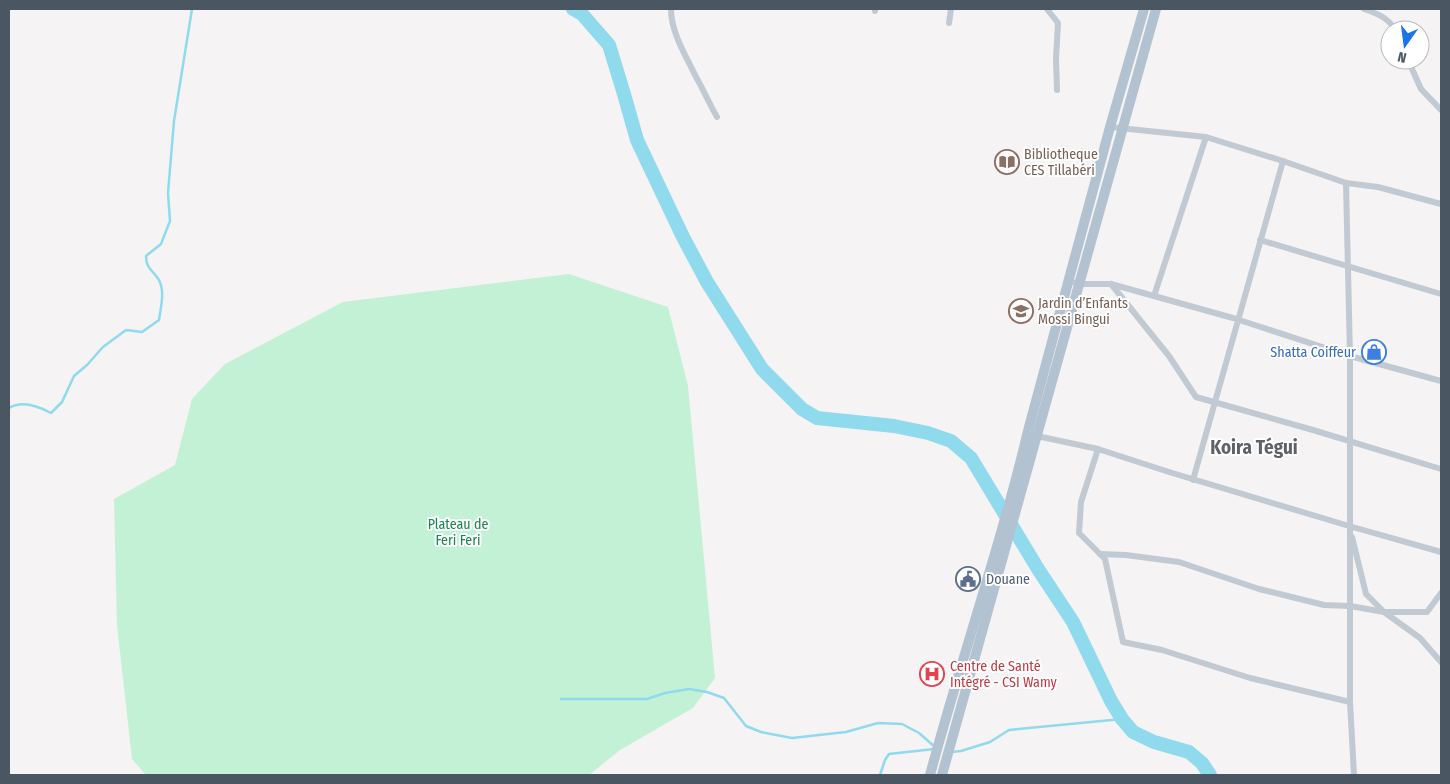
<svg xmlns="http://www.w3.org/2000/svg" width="1450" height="784" font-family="'Fira Sans Condensed',sans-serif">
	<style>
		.green { fill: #c3f1d5 }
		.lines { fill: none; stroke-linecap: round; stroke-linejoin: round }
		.stream { stroke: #90daee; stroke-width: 2.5 }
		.river { stroke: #90daee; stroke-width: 14 }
		.minor { stroke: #c1cad2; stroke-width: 6 }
		.primary { stroke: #b3c2d1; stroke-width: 10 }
		.labels { text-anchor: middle; stroke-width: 4; stroke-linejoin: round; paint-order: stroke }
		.education-label { font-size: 14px; fill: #785e54; stroke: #fff; text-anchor: start }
		.shop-label { font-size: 14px; fill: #366cbe; stroke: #fff; text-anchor: end }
		.park-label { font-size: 14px; fill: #17864f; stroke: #fff }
		.service-label { font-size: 14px; fill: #4e5e75; stroke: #fff; text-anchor: start }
		.health-label { font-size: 14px; fill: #be3a42; stroke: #fff; text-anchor: start }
		.district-label { font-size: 19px; font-weight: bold; fill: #5f6368; stroke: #fff }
	</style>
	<rect width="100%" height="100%" fill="#f5f3f3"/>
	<!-- green -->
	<path class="green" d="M 569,274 L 668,307 L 688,386 L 715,678 L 693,708 L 620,750 L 589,775 L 146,775 L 132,759 L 117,625 L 114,499 L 175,465 L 192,399 L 225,364 L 343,302 Z"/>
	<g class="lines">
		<!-- stream -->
		<g class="stream">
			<path d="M 9,408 C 22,400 38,406 51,413 L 62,402 L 74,376 L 87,365 L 103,347 L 126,330 L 142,332 L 159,320 C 161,306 165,292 159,280 C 153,270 146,269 146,256 L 161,244 L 170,221 L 168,193 L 174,121 L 192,9"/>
			<path d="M 561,699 L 647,699 L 665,693 L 689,689 L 707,692 L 724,698 L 746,726 L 761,732 L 792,738 L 846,732 L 878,723 L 902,724 L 919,733 L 935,747"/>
			<path d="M 952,752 L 961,751 L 990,742 L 1009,730 L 1122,719"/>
			<path d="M 880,775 L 885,760 L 889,754 L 934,749"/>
		</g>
		<!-- river -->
		<path class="river" d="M 573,9 L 582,14 L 609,45 L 624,94 L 637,140 L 683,237 L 707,282 L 762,369 L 802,409 L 817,418 L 894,426 L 928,433 L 951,441 L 971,458 L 1038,569 L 1073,622 L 1111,701 L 1122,719 L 1133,732 L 1154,742 L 1189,752 L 1202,763 L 1210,775"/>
		<!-- minor -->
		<g class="minor">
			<path d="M 671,9 C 671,32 685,54 695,75 C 703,89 709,103 717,117"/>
			<path d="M 1047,9 L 1058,23 L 1056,59 L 1057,90"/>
			<path d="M 1364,9 C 1376,13 1389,18 1395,30"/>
			<path d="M 875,11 L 875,9"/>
			<path d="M 949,23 L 951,9"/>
			<path d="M 1408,60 L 1421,89 L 1441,110"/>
			<path d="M 1110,127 L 1206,137 L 1283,161 L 1346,183 L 1378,187 L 1441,204"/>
			<path d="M 1346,183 L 1350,356 L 1350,702 L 1354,775"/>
			<path d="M 1260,240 L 1441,294"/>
			<path d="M 1068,281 L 1080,284 L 1111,284 L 1233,318 L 1350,356 L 1441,381"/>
			<path d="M 1111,284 L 1169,356 L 1196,397 L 1313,430 L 1441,469"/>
			<path d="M 1154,296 L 1206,137"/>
			<path d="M 1037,436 L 1098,449 L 1169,472 L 1349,526 L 1441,552"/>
			<path d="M 1098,449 L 1081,502 L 1079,533 L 1105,559 L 1123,642 L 1162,650 L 1250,678 L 1350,702"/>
			<path d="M 1193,480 L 1283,161"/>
			<path d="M 1352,537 L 1366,594 L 1384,612 L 1420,638 L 1441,662"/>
			<path d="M 1100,554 L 1126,555 L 1179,562 L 1259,589 L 1324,605 L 1350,606 L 1384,612 L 1427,612 L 1441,593"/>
		</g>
		<!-- primary -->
		<g class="primary">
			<path d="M 930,775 C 961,659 1001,545 1029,427 L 1110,127 L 1144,9"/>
			<path d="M 942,775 L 1156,9"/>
		</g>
	</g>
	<!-- icons -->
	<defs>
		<symbol id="library-ring" viewBox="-11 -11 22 22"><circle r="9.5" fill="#fff" stroke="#8d6e63" stroke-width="1.5"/><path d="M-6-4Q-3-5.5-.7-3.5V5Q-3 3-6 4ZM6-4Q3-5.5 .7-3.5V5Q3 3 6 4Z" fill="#8d6e63"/></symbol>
		<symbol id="school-ring" viewBox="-11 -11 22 22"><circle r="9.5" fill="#fff" stroke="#8d6e63" stroke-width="1.5"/><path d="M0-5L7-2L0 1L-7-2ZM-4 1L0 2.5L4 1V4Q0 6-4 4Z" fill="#8d6e63"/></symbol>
		<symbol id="shop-ring" viewBox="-11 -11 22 22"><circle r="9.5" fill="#fff" stroke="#3f7fe0" stroke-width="1.5"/><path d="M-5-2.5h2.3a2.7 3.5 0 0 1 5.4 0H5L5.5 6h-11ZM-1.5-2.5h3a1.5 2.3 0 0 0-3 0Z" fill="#3f7fe0"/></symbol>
		<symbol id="civic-ring" viewBox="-11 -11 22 22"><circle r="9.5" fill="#fff" stroke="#5c6f8a" stroke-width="1.5"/><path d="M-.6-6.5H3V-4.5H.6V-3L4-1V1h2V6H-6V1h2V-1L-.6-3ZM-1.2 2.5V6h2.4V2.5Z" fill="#5c6f8a"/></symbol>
		<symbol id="hospital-ring" viewBox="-11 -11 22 22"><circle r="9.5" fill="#fff" stroke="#e0444e" stroke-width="1.5"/><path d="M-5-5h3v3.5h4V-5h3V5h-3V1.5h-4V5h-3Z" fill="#e0444e"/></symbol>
	</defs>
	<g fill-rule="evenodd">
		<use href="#library-ring" x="993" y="148" width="28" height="28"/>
		<use href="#school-ring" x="1007" y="297" width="28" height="28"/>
		<use href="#shop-ring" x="1360" y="338" width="28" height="28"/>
		<use href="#civic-ring" x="954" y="565" width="28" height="28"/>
		<use href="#hospital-ring" x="918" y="660" width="28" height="28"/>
	</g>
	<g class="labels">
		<!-- education labels -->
		<g class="education-label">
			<text x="1024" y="159">Bibliotheque<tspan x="1024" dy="16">CES Tillabéri</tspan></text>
			<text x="1038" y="308">Jardin d’Enfants<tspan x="1038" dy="16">Mossi Bingui</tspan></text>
		</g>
		<!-- shop labels -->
		<g class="shop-label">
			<text x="1356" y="357">Shatta Coiffeur</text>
		</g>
		<!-- park labels -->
		<g class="park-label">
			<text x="458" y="529">Plateau de<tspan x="458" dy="16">Feri Feri</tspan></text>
		</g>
		<!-- service labels -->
		<g class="service-label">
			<text x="986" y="584">Douane</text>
		</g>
		<!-- health labels -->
		<g class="health-label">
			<text x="950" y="671">Centre de Santé<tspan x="950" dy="16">Intégré - CSI Wamy</tspan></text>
		</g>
		<!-- district labels -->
		<g class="district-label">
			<text x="1254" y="454">Koira Tégui</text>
		</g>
	</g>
	<!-- border -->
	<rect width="1450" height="784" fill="none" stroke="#4a5661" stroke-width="20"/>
	<!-- north arrow -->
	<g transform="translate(1405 45) rotate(194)"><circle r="24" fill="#ffffff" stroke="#b7bbc0"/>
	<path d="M0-4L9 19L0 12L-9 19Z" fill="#1a73e8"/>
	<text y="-8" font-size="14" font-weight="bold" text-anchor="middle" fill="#4a5661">N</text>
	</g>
</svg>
